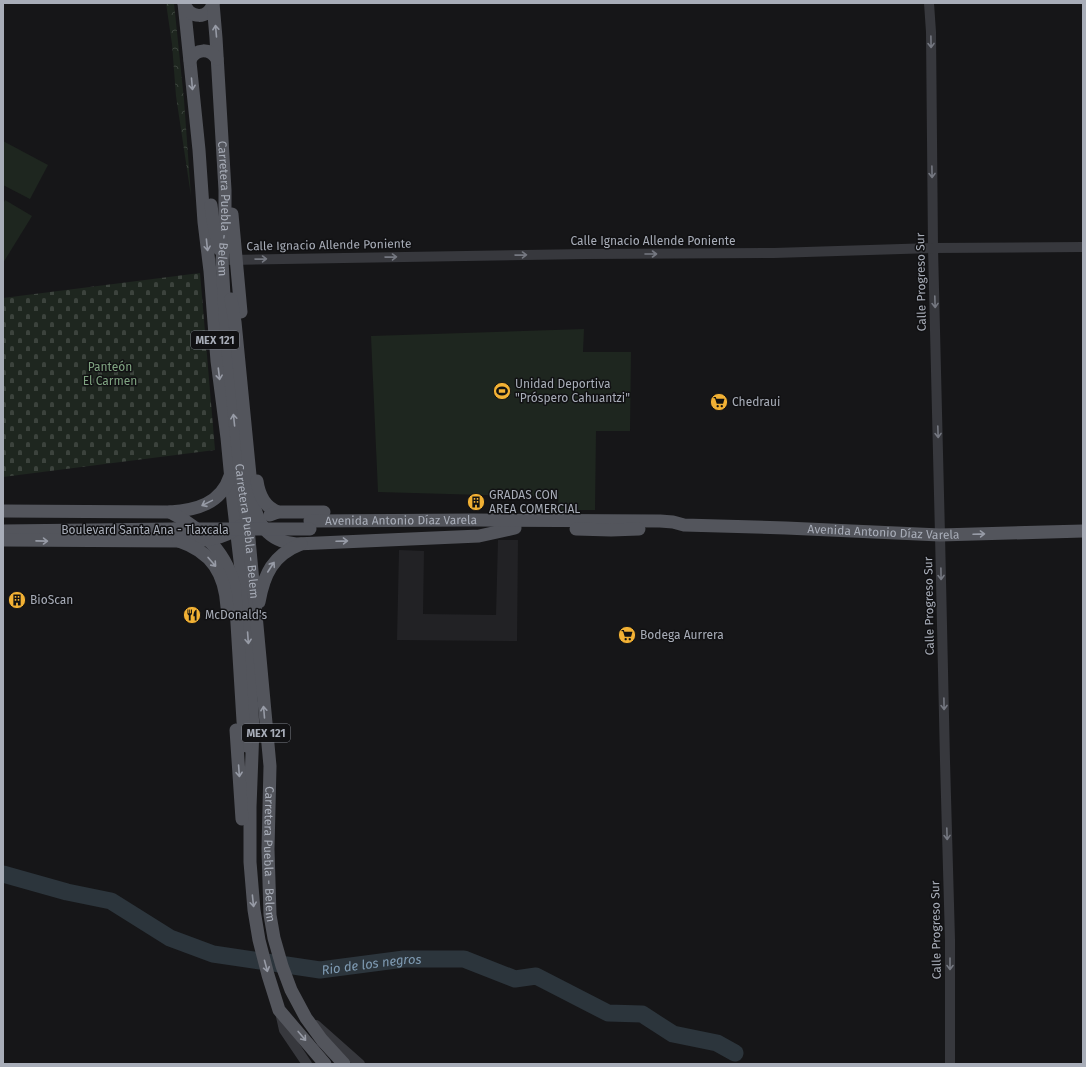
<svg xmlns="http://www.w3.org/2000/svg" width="1086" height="1067" font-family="'Fira Sans',sans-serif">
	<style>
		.built { fill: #222225 }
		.grass { fill: #1e261f }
		.forest { fill: url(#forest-crowns) }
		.cemetery { fill: url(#cemetery-stones) }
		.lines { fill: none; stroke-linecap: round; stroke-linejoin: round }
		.river { stroke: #2c353c; stroke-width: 17 }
		.tertiary { stroke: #37383d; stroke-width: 10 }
		.primary { stroke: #53555c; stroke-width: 13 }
		.primary-bridge { stroke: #53555c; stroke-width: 13 }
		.oneway { stroke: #979ba6 }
		.oneway2 { stroke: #757881 }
		.labels { text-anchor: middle; stroke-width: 3; stroke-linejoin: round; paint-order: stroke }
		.shield { fill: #111113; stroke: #7b7e86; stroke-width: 1 }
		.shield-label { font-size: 11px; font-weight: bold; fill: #a8adb8 }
		.street-label { font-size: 12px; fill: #a8adb8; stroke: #111113 }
		.park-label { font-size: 12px; fill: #7fa381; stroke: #111113 }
		.poi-label { font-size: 12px; fill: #a8adb8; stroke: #111113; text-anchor: start }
		.water-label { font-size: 13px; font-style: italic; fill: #7f9bb3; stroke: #111113 }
	</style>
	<defs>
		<pattern id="forest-crowns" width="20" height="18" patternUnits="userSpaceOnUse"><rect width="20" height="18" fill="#1e261f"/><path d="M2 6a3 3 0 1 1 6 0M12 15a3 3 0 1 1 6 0" fill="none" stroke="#3c433d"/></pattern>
		<pattern id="cemetery-stones" width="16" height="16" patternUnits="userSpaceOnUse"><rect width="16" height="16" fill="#1e261f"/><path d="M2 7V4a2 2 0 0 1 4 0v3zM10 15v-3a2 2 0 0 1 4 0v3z" fill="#3c433d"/></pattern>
	</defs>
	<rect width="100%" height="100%" fill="#161618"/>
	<!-- built -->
	<path class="built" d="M 498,540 L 518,540 L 517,641 L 397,640 L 399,550 L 424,551 L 423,614 L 496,615 Z"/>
	<!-- grass -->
	<g class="grass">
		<path d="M 3,141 L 48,165 L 30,199 L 3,185 Z"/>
		<path d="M 5,200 L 32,216 L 3,263 L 3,204 Z"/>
		<path d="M 584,329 L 583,352 L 631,352 L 630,431 L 596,431 L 595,510 L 559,510 L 558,497 L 378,492 L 371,336 Z"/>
	</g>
	<!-- forest -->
	<path class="forest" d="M 166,3 L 174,3 L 184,100 L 191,196 L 176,96 L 172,44 Z"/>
	<!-- cemetery -->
	<path class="cemetery" d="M 200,273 L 215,450 L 3,477 L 3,298 Z"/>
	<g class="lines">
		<!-- river -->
		<path class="river" id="s1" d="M 3,874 L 67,892 L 111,901 L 170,938 L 213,954 L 320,970 L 404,959 L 464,959 L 515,979 L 536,976 L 608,1013 L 642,1014 L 673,1034 L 717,1043 L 735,1053"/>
		<!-- tertiary -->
		<g class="tertiary">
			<path d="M 929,3 L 931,32 L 933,248 L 940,535 L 945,761 L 950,940 L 950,1064"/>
			<path d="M 230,260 L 587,254 L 774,253 L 933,248 L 1083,247"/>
			<path d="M 280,1012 L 284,1030 L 307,1064"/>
			<path d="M 316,1025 L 360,1064"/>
		</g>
		<!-- primary -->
		<g class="primary">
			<path d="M 184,3 L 199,150 L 204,222 L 210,271 L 217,361 L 227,438 L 233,501 L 246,612 L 253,728 L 250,807 L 250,862 L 254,910 L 259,940 L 268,975 L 279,1010 L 325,1064"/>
			<path d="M 184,3 C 189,19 209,20 213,3"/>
			<path id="s2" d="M 213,3 L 216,38 L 225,190 L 225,230 L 222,260 L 223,278 L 226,331 L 241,481 L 248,528 L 270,766 L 268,849 L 270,915 L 274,938 L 282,966 L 291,990 L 306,1018 L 322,1040 L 344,1064"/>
			<path d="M 190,60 C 196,48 210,48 217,59"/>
			<path d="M 211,205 L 213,221 L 219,249"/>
			<path d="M 232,214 L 241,312"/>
			<path d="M 231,299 L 235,322 L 252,496 C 257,524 267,541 296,544 L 479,536 L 515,528"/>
			<path d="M 257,481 C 259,495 264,507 278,512"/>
			<path d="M 3,511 L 170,512 C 196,510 221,504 230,476"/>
			<path d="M 170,512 C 201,528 229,554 235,591 L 243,721 L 246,746"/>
			<path d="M 270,515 L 278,512 L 324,512"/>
			<path id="s3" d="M 310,521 L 473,520 L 660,521 L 673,522 L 684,525 L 786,528 L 940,535 L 1083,531"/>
			<path d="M 576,529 L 611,530 L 639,529"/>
			<path d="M 3,531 L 174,529"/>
			<path d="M 3,540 L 179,541 C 201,541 222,541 240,526"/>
			<path d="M 179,541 C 212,552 225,574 227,607"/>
			<path d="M 259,602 C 264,574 273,555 301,544"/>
			<path d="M 236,730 L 242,819"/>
		</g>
		<!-- primary-bridge -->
		<path class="primary-bridge" d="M 174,529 L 310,529"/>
	</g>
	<!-- one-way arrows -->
	<defs><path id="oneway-shaft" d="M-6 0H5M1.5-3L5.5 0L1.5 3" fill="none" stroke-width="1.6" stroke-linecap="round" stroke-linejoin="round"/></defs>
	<g class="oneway">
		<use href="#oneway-shaft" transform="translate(216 31) rotate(-95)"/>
		<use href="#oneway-shaft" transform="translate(192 84) rotate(85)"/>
		<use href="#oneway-shaft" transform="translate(207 245) rotate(84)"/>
		<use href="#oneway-shaft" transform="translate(219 374) rotate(83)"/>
		<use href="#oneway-shaft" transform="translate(234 420) rotate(-96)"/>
		<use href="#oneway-shaft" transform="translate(207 503) rotate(154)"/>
		<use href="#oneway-shaft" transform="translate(979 534) rotate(-2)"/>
		<use href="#oneway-shaft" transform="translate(42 541) rotate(1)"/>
		<use href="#oneway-shaft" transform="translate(342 541) rotate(-2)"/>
		<use href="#oneway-shaft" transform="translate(212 562) rotate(49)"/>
		<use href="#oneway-shaft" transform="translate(271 567) rotate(-57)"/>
		<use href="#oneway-shaft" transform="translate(248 638) rotate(86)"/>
		<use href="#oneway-shaft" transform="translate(264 712) rotate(-95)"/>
		<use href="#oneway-shaft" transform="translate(239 771) rotate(86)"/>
		<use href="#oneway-shaft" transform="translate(253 901) rotate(84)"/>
		<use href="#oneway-shaft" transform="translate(266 966) rotate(75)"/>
		<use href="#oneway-shaft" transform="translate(302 1036) rotate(50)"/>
	</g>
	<g class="oneway2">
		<use href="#oneway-shaft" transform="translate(931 42) rotate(89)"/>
		<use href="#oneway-shaft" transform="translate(932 172) rotate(89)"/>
		<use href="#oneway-shaft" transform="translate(651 254)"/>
		<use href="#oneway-shaft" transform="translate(521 255) rotate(-1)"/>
		<use href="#oneway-shaft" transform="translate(391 257) rotate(-1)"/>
		<use href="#oneway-shaft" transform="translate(261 259) rotate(-1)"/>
		<use href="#oneway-shaft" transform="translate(935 302) rotate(88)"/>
		<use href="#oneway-shaft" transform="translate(938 432) rotate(88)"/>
		<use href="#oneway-shaft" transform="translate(941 574) rotate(89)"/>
		<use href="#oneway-shaft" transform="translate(944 704) rotate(89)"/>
		<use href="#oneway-shaft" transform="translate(947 834) rotate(88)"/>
		<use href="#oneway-shaft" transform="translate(950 964) rotate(90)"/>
	</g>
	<!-- icons -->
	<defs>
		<symbol id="stadium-disc" viewBox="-11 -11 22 22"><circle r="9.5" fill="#f2b134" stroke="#111113"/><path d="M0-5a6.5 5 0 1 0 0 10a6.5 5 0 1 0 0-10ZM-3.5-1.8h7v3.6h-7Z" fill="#111"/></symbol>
		<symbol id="supermarket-disc" viewBox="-11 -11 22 22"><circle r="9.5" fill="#f2b134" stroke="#111113"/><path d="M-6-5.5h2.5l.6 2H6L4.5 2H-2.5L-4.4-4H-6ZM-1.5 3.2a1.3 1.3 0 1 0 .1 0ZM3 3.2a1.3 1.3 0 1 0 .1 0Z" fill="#111"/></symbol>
		<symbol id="building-disc" viewBox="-11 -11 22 22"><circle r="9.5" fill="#f2b134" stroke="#111113"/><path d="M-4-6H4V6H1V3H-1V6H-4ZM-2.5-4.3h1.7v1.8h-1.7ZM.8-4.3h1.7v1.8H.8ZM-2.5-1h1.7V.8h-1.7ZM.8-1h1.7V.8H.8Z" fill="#111"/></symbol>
		<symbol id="restaurant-disc" viewBox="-11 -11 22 22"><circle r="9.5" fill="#f2b134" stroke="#111113"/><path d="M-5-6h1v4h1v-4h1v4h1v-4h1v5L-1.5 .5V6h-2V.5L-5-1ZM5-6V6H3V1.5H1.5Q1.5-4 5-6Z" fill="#111"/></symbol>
	</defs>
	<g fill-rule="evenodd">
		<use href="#stadium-disc" x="492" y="381" width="20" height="20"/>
		<use href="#supermarket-disc" x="709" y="392" width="20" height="20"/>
		<use href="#building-disc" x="466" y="492" width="20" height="20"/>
		<use href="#building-disc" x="7" y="590" width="20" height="20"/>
		<use href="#restaurant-disc" x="182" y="605" width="20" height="20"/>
		<use href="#supermarket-disc" x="617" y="625" width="20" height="20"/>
	</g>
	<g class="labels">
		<!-- shield labels -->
		<g class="shield">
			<rect x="191" y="331" width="48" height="18" rx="3"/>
			<rect x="242" y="724" width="48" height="18" rx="3"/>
		</g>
		<g class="shield-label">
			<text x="215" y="344">MEX 121</text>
			<text x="266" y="737">MEX 121</text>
		</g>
		<!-- street labels -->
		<g class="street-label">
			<text dy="4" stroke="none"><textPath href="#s2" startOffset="206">Carretera Puebla - Belem</textPath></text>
			<text x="653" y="245">Calle Ignacio Allende Poniente</text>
			<text transform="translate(329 245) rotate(-1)" y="4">Calle Ignacio Allende Poniente</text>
			<text transform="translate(921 282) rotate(-91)" y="4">Calle Progreso Sur</text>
			<text dy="4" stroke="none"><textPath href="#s3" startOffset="91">Avenida Antonio Díaz Varela</textPath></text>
			<text x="145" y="534">Boulevard Santa Ana - Tlaxcala</text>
			<text dy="4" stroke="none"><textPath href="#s3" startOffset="574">Avenida Antonio Díaz Varela</textPath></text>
			<text dy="4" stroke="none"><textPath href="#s2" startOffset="530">Carretera Puebla - Belem</textPath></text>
			<text transform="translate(929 606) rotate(-91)" y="4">Calle Progreso Sur</text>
			<text dy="4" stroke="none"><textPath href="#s2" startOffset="854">Carretera Puebla - Belem</textPath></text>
			<text transform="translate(936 930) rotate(-91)" y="4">Calle Progreso Sur</text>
		</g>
		<!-- park labels -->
		<g class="park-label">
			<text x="110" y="371">Panteón<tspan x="110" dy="14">El Carmen</tspan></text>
		</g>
		<!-- poi labels -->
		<g class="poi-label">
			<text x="515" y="388">Unidad Deportiva<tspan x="515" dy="14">"Próspero Cahuantzi"</tspan></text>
			<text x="732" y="406">Chedraui</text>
			<text x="489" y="499">GRADAS CON<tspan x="489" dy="14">AREA COMERCIAL</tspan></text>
			<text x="30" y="604">BioScan</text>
			<text x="205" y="619">McDonald's</text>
			<text x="640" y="639">Bodega Aurrera</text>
		</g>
		<!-- water labels -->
		<g class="water-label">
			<text dy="5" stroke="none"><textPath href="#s1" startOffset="387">Rio de los negros</textPath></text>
		</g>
	</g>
	<!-- border -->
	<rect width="1086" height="1067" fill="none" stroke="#a8adb8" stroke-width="8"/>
</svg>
